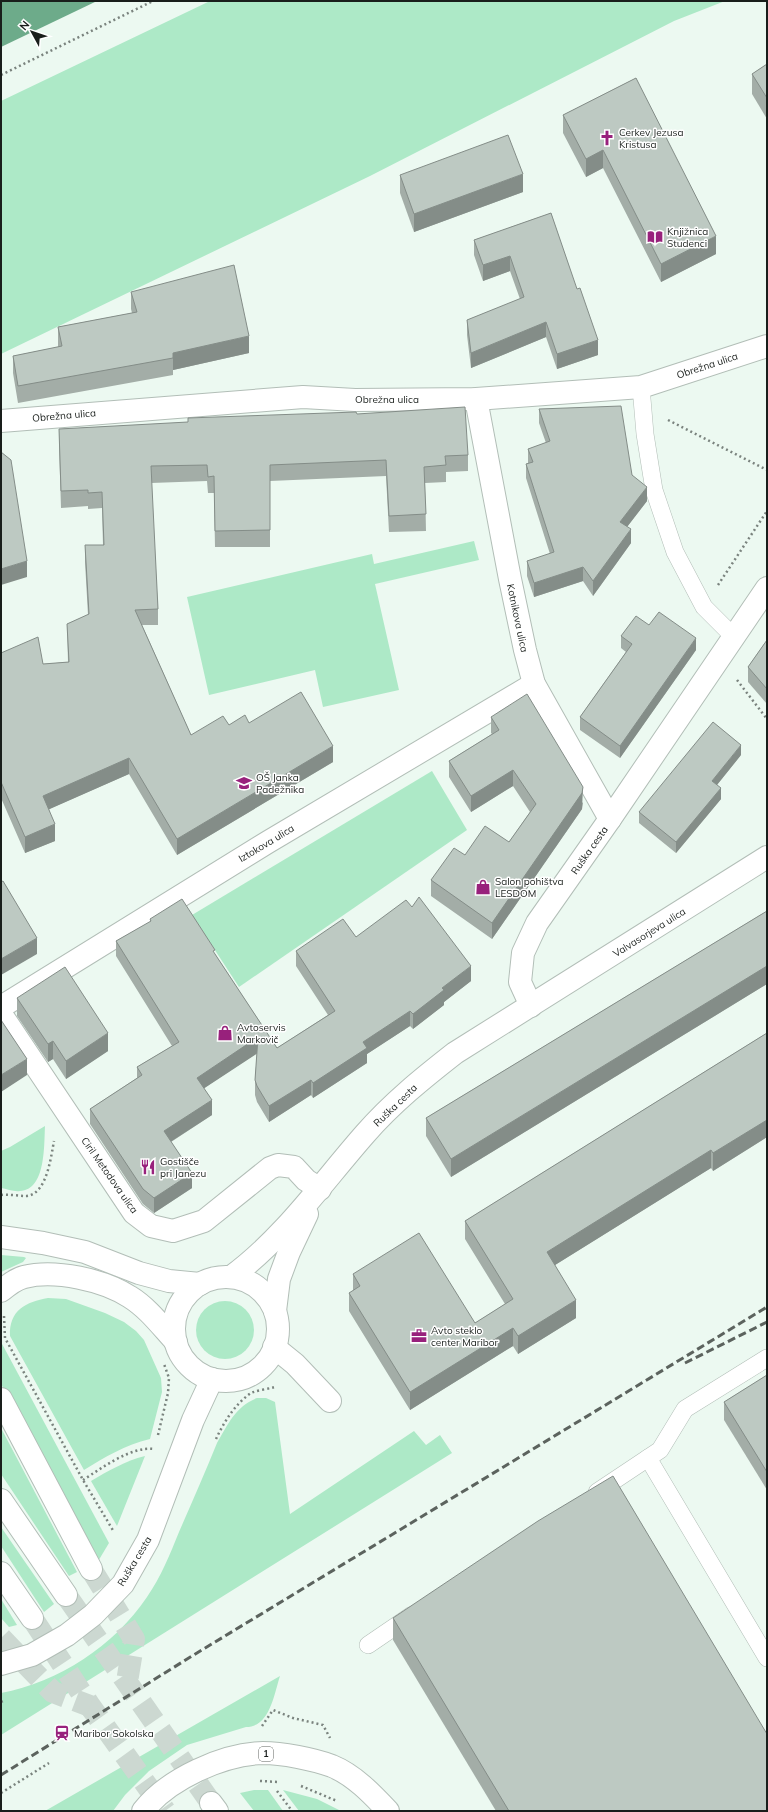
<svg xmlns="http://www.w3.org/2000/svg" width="768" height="1812" font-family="Mulish,sans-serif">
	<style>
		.green { fill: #ade9c7 }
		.water { fill: #6dab8a }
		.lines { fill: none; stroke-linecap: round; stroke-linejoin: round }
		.primary-tunnel { stroke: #ccd8d1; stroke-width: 22; stroke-dasharray: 22 11; stroke-linecap: butt }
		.lane-casing { stroke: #b2beb7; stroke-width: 18 }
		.street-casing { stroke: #b2beb7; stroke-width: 24 }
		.secondary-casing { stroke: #b2beb7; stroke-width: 24 }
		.primary-casing { stroke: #b2beb7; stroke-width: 24 }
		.path { stroke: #7a837e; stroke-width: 2.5; stroke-dasharray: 2 3; stroke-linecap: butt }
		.lane { stroke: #fff; stroke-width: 17 }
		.street { stroke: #fff; stroke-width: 22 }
		.secondary { stroke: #fff; stroke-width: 22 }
		.primary { stroke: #fff; stroke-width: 22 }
		.rail { stroke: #5c635e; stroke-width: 3; stroke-dasharray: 8 4; stroke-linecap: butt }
		.wall { fill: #a3ada7 }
		.shaded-wall { fill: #848d88 }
		.building { fill: #bdc9c2; stroke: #848d88 }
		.labels { text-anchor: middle; stroke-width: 3; stroke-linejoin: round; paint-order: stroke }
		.shield { fill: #fff; stroke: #5e625f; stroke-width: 1 }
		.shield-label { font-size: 9px; font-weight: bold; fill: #191e1b }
		.poi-label { font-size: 10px; fill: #191e1b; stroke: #fff; text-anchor: start }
		.street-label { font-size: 10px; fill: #191e1b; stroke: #fff }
	</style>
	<rect width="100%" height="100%" fill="#ecf9f1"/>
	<!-- green -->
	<g class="green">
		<path d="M 210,1 L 725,1 L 674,21 L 370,176 L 1,354 L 1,101 Z"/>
		<path d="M 474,541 L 479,560 L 375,584 L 399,690 L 323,707 L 315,670 L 209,695 L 187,597 L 372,554 L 374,564 Z"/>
		<path d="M 432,771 L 467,830 L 239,987 L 192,915 Z"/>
		<path d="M 45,1126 C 44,1145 46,1190 20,1191 C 14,1192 7,1189 1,1188 L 1,1151 L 10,1147 Z"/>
		<path d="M 1,1255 L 24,1257 L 26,1258 L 23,1262 L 1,1272 Z"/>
		<path d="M 48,1298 L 66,1299 L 105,1313 L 124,1322 L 136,1331 L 144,1340 L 161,1378 L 162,1392 L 150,1439 C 125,1445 105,1457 84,1470 L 10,1336 C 9,1310 26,1302 48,1298 Z"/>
		<circle cx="225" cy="1330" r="29"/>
		<path d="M 1,1342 L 109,1543 L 97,1563 L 1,1384 Z"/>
		<path d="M 257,1398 L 266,1398 L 275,1402 L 290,1514 L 414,1431 L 426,1445 L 440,1435 L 452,1453 L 1,1735 L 1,1693 C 59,1682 114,1646 147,1597 C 161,1577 170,1554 179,1532 C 192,1502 205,1473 217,1443 C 228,1424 236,1406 257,1398 Z"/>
		<path d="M 1,1428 L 77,1572 L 69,1576 L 1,1474 Z"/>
		<path d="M 145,1456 L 117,1526 L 91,1481 C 108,1471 125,1461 145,1456 Z"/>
		<path d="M 1,1527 L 54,1604 L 44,1612 L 1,1546 Z"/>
		<path d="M 1,1599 L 17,1625 L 9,1627 L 1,1618 Z"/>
		<path d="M 280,1676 C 274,1694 270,1727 246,1727 L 187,1745 L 149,1771 L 125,1795 L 113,1811 L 45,1811 Z"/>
		<path d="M 254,1790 L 268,1790 L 283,1811 L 254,1811 L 240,1793 Z"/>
		<path d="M 283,1790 L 317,1799 L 341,1811 L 299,1811 Z"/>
	</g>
	<!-- water -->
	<path class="water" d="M 1,1 L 97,1 L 1,47 Z"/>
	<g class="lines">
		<!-- primary-tunnel -->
		<g class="primary-tunnel">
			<path d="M 91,1569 L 134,1639 L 127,1682"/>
			<path d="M 66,1595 L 211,1803"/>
			<path d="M 32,1618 L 90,1706 L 165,1811"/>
			<path d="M 1,1638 L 53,1692 L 90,1706"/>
		</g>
		<defs>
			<g id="lane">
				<path d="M 641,387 L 645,434 L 654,490 L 675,552 L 704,607 L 734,637"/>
				<path d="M 648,1458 L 767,1658"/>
				<path d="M 597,1492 L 660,1450 L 685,1409 L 767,1358"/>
				<path d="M 368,1645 L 412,1615"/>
			</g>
			<g id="street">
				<path d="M 476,399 L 510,579 L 525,650 L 534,684 L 610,819"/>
				<path d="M 1,421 L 303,397 L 355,400 L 476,399 L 641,387 L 767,346"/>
				<path d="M 531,1006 L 520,982 L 523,953 L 537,923 L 610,819 L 767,588"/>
				<path d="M 1,1007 L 268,842 L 534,684"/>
				<path d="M 1,1014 L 134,1213 L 151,1226 L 173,1231 L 204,1221 L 270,1168 L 278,1165 L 294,1167 L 306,1180 L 320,1189"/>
				<path d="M 274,1347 L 295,1364 L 330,1401"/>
			</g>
			<g id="secondary">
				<path d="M 231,1277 C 284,1238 322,1183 365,1134 C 392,1103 423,1078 455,1053 L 767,857"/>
				<circle cx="226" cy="1329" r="52"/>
				<path d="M 275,1311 L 279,1279 L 289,1252 L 307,1214"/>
				<path d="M 1,1664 L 32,1655 L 67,1635 L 93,1615 L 123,1584 L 148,1540 L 193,1420 L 212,1379"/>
			</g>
			<g id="primary">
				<path d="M 1,1237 L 43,1243 L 85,1252 L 139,1273 L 169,1281 L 200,1284"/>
				<path d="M 1,1291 C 8,1285 16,1279 24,1277 C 55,1269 104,1280 130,1297 C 148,1308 162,1327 176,1342"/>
				<path d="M 1,1399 L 91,1569"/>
				<path d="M 1,1500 L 66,1595"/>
				<path d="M 1,1573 L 32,1618"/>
				<path d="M 211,1803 L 217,1811"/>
				<path d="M 143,1811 C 168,1779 223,1754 263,1753 C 282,1753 313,1759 332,1766 C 354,1775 372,1794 388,1811"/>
			</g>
		</defs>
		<!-- lane casing -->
		<use href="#lane" class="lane-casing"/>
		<!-- street casing -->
		<use href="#street" class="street-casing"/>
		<!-- secondary casing -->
		<use href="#secondary" class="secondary-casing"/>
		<!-- primary casing -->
		<use href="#primary" class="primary-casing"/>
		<!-- path -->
		<g class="path">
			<path d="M 1,75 L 153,1"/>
			<path d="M 668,420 L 767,470"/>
			<path d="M 718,585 L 767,511"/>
			<path d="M 737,680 L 767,719"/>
			<path d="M 1,1195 C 9,1194 18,1196 26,1196 C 47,1195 51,1156 54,1141"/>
			<path d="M 4,1316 L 5,1338 L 83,1480 L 114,1532"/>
			<path d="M 158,1435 L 168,1393 L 169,1378 L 164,1364"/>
			<path d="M 216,1439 C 224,1422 235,1404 251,1393 C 258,1390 268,1389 275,1387"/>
			<path d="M 83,1480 C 102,1468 131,1446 154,1449"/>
			<path d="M 1,1702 L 3,1701"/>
			<path d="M 262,1726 L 273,1710 L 293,1718 L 323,1725 L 330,1738"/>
			<path d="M 260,1781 L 279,1782"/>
			<path d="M 301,1786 L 337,1801"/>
			<path d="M 277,1791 L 292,1811"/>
			<path d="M 1,1793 L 49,1763"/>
		</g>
		<!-- lane -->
		<use href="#lane" class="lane"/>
		<!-- street -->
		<use href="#street" class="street"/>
		<!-- secondary -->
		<use href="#secondary" class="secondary"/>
		<!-- primary -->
		<use href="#primary" class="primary"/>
		<!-- rail -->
		<g class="rail">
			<path d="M 685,1363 L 767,1322"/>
			<path d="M 1,1775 L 192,1656 L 767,1307"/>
		</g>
	</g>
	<!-- wall -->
	<g class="wall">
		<path d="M 767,64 L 767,119 L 752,94 L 752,74 Z"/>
		<path d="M 636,78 L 716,254 L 661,282 L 603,168 L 586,177 L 563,133 L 563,115 Z"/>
		<path d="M 400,175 L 523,192 L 414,232 L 400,193 Z"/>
		<path d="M 551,213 L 598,355 L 557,369 L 546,337 L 471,368 L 467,335 L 467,320 L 520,299 L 510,271 L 483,281 L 474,255 L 474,240 Z"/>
		<path d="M 131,292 L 249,353 L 173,370 L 173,375 L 18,403 L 13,373 L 13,356 L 58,347 L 58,327 L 132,313 L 131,309 Z"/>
		<path d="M 539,409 L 632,475 L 647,501 L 627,527 L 631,543 L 593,596 L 583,581 L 534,597 L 527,576 L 527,561 L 550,554 L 526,478 L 526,464 L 528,463 L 528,449 L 546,443 L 539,423 Z"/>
		<path d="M 357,414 L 468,455 L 468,471 L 446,472 L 446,482 L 425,483 L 426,531 L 389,532 L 386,476 L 270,481 L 270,547 L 215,547 L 214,493 L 208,493 L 207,481 L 151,483 L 158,609 L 158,625 L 142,625 L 191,735 L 229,725 L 249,723 L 333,762 L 177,855 L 129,774 L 49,809 L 55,841 L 25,853 L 1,798 L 1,653 L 43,664 L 68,662 L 67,624 L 88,615 L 85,562 L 85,545 L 103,545 L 102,508 L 88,509 L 88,506 L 61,508 L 59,445 L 59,429 Z"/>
		<path d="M 621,636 L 696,650 L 620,758 L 580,730 L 580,717 L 626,652 L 621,648 Z"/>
		<path d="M 767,640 L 767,704 L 748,682 L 748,667 Z"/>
		<path d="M 491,717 L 583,803 L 582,809 L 492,939 L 431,896 L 431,880 L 465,855 L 509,842 L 530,812 L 513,786 L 471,812 L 449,777 L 449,761 L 492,734 L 491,733 Z"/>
		<path d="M 741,755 L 717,785 L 721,799 L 676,853 L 639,823 L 639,812 Z"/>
		<path d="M 412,907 L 471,981 L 444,1002 L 444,1005 L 413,1029 L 410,1026 L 367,1054 L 367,1063 L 313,1098 L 311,1095 L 269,1122 L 257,1102 L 255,1095 L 255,1080 L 257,1053 L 204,1088 L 212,1115 L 171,1142 L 192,1188 L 154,1213 L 143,1204 L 90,1124 L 90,1109 L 137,1078 L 137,1067 L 172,1046 L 116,956 L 116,941 L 150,922 L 150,919 L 215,954 L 277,1048 L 328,1015 L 296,966 L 296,951 L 356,937 Z"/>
		<path d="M 767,911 L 767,984 L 451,1177 L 426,1136 L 426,1118 Z"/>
		<path d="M 17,998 L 108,1051 L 66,1079 L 53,1059 L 48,1062 L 17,1016 Z"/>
		<path d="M 767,1033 L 767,1137 L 713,1171 L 711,1168 L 555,1265 L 576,1318 L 518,1354 L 513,1346 L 410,1410 L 349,1311 L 349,1293 L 353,1291 L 353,1274 L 475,1323 L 505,1304 L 465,1239 L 465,1221 Z"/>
		<path d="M 767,1375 L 767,1490 L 724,1420 L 724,1402 Z"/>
		<path d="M 393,1618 L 767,1811 L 496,1811 L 393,1640 Z"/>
	</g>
	<!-- shaded-wall -->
	<g class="shaded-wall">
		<path d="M 603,150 L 603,168 L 586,177 L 586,159 Z"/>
		<path d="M 523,174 L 523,192 L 414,232 L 414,214 Z"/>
		<path d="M 716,236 L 716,254 L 661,282 L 661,264 Z"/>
		<path d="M 510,256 L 510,271 L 483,281 L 483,265 Z"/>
		<path d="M 546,322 L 546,337 L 471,368 L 471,353 Z"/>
		<path d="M 249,336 L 249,353 L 173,370 L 173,353 Z"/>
		<path d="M 598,340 L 598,355 L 557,369 L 557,354 Z"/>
		<path d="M 647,487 L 647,501 L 620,536 L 620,522 Z"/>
		<path d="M 631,529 L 631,543 L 593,596 L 593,581 Z"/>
		<path d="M 27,561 L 27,577 L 1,585 L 1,569 Z"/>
		<path d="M 583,567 L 583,581 L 534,597 L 534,583 Z"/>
		<path d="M 696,638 L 696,650 L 620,758 L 620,746 Z"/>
		<path d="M 741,745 L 741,755 L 712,791 L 712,781 Z"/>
		<path d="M 333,746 L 333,762 L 177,855 L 177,839 Z"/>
		<path d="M 129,758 L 129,774 L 43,812 L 43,796 Z"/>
		<path d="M 513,770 L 513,786 L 471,812 L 471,796 Z"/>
		<path d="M 583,787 L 582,809 L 492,939 L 492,923 Z"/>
		<path d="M 721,788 L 721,799 L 676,853 L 676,842 Z"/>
		<path d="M 55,824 L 55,841 L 25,853 L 25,837 Z"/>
		<path d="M 37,938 L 37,954 L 1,975 L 1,959 Z"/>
		<path d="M 471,966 L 471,981 L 444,1002 L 444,1005 L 413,1029 L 413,1014 L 442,988 Z"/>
		<path d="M 767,966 L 767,984 L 451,1177 L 451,1159 Z"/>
		<path d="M 410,1011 L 410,1026 L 367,1054 L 367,1063 L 313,1098 L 313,1083 L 363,1042 Z"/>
		<path d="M 108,1033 L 108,1051 L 66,1079 L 66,1061 Z"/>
		<path d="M 258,1037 L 258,1053 L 197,1093 L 197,1078 Z"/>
		<path d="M 53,1041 L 53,1059 L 48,1062 L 48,1044 Z"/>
		<path d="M 27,1059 L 27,1075 L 1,1092 L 1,1075 Z"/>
		<path d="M 311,1080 L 311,1095 L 269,1122 L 269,1106 Z"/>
		<path d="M 212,1100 L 212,1115 L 164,1146 L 164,1131 Z"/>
		<path d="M 767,1120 L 767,1137 L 713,1171 L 713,1153 Z"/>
		<path d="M 711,1150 L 711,1168 L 547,1270 L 547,1252 Z"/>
		<path d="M 192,1173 L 192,1188 L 154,1213 L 154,1198 Z"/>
		<path d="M 576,1300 L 576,1318 L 518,1354 L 518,1336 Z"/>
		<path d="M 513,1328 L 513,1346 L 410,1410 L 410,1392 Z"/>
	</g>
	<!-- building -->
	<g class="building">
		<path d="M 767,64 L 767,98 L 752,74 Z"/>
		<path d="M 636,78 L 716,236 L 661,264 L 603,150 L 586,159 L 563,115 Z"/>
		<path d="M 508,135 L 523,174 L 414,214 L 400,175 Z"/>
		<path d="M 551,213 L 577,289 L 580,288 L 598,340 L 557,354 L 546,322 L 471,353 L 467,320 L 524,297 L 510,256 L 483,265 L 474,240 Z"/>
		<path d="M 234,265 L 249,336 L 173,353 L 173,358 L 18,386 L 13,356 L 62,346 L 58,327 L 137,312 L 131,292 Z"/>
		<path d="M 621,406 L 632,475 L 647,487 L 620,522 L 631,529 L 593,581 L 583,567 L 534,583 L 527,561 L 554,552 L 526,464 L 533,462 L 528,449 L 550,441 L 539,409 Z"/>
		<path d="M 465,407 L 468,455 L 445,456 L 446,465 L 424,467 L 426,514 L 389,516 L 386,460 L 270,465 L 270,530 L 215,531 L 214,476 L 208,477 L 207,465 L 151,466 L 158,609 L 135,610 L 191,735 L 223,716 L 229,725 L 245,715 L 249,723 L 301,692 L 333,746 L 177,839 L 129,758 L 43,796 L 55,824 L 25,837 L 1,782 L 1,653 L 38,637 L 43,664 L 69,662 L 67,624 L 89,614 L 85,545 L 104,545 L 102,492 L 88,493 L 88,490 L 61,491 L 59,429 L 188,422 L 188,418 L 356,412 L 357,414 Z"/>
		<path d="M 1,452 L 11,460 L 27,561 L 1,569 Z"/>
		<path d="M 659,612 L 696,638 L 620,746 L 580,717 L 632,644 L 621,636 L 636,616 L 649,625 Z"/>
		<path d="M 767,640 L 767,689 L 748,667 Z"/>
		<path d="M 527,694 L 583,787 L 582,793 L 492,923 L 431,880 L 454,848 L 465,855 L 485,826 L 509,842 L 536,804 L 513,770 L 471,796 L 449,761 L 499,730 L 491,717 Z"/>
		<path d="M 713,722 L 741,745 L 712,781 L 721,788 L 676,842 L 639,812 Z"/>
		<path d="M 3,881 L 37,938 L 1,959 L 1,882 Z"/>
		<path d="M 419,897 L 471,966 L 442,988 L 444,990 L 413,1014 L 410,1011 L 363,1042 L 367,1048 L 313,1083 L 311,1080 L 269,1106 L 257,1086 L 255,1080 L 258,1037 L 197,1078 L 212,1100 L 164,1131 L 192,1173 L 154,1198 L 143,1189 L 90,1109 L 142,1075 L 137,1067 L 179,1042 L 116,941 L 151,921 L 150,919 L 182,899 L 215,950 L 213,951 L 277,1048 L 335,1011 L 296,951 L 343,919 L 356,937 L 406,900 L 412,907 Z"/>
		<path d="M 767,911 L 767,966 L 451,1159 L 426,1118 Z"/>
		<path d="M 65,967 L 108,1033 L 66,1061 L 53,1041 L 48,1044 L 17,998 Z"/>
		<path d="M 1,1020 L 27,1059 L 1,1075 Z"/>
		<path d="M 767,1033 L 767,1120 L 713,1153 L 711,1150 L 547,1252 L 576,1300 L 518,1336 L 513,1328 L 410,1392 L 349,1293 L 360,1286 L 353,1274 L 419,1233 L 475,1323 L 513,1299 L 465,1221 Z"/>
		<path d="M 767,1375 L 767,1472 L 724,1402 Z"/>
		<path d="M 613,1476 L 767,1734 L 767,1811 L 509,1811 L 393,1618 L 538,1521 Z"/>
	</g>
	<!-- icons -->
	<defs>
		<symbol id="church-bare" viewBox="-9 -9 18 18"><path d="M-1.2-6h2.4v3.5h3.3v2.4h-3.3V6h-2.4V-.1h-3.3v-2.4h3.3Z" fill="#98217c" stroke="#fff" stroke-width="2.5" paint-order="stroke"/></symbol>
		<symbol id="library-bare" viewBox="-9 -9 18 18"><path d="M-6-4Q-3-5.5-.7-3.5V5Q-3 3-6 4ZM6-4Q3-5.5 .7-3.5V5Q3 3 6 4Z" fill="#98217c" stroke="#fff" stroke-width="2.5" paint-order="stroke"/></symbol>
		<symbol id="school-bare" viewBox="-9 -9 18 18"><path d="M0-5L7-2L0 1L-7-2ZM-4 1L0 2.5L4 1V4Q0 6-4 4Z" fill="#98217c" stroke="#fff" stroke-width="2.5" paint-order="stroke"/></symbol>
		<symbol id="shop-bare" viewBox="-9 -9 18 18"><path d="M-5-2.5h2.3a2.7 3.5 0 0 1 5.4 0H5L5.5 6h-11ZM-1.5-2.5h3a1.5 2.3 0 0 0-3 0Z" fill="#98217c" stroke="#fff" stroke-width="2.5" paint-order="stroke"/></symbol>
		<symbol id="restaurant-bare" viewBox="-9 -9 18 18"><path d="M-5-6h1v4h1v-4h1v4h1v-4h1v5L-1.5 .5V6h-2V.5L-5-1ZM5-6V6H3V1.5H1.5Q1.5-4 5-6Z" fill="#98217c" stroke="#fff" stroke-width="2.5" paint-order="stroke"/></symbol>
		<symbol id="office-bare" viewBox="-9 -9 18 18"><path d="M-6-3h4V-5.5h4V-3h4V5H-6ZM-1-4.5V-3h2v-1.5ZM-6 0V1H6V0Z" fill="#98217c" stroke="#fff" stroke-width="2.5" paint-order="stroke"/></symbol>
		<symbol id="station-bare" viewBox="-9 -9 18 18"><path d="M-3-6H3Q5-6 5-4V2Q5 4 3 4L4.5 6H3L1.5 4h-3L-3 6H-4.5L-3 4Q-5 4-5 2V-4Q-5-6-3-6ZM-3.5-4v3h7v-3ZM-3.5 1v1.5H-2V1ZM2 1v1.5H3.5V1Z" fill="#98217c" stroke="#fff" stroke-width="2.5" paint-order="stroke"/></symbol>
	</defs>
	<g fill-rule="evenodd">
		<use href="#church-bare" x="596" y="127" width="22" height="22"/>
		<use href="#library-bare" x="644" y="226" width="22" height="22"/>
		<use href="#school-bare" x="233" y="772" width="22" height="22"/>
		<use href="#shop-bare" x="472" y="876" width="22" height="22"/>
		<use href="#shop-bare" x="214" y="1022" width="22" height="22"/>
		<use href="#restaurant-bare" x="137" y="1156" width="22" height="22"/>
		<use href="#office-bare" x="408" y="1325" width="22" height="22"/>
		<use href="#station-bare" x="51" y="1722" width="22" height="22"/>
	</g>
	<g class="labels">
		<!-- shield labels -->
		<rect class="shield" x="259" y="1747" width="14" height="14" rx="3"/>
		<g class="shield-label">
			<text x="266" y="1757">1</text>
		</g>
		<!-- poi labels -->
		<g class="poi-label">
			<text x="619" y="136">Cerkev Jezusa<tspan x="619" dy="12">Kristusa</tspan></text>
			<text x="667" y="235">Knjižnica<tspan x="667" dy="12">Studenci</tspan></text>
			<text x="256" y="781">OŠ Janka<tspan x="256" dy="12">Padežnika</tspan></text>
			<text x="495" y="885">Salon pohištva<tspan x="495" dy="12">LESDOM</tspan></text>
			<text x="237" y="1031">Avtoservis<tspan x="237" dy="12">Markovič</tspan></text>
			<text x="160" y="1165">Gostišče<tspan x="160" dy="12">pri Janezu</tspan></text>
			<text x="431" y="1334">Avto steklo<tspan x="431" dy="12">center Maribor</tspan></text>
			<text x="74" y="1737">Maribor Sokolska</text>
		</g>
		<!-- street labels -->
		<g class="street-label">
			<text transform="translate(707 365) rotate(-18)" y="4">Obrežna ulica</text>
			<text x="387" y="403">Obrežna ulica</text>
			<text transform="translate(64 415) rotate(-5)" y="4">Obrežna ulica</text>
			<text transform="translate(518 618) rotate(78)" y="4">Kotnikova ulica</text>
			<text transform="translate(266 843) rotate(-31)" y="4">Iztokova ulica</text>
			<text transform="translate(589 850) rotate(-55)" y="4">Ruška cesta</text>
			<text transform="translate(649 932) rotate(-32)" y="4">Valvasorjeva ulica</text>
			<text transform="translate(395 1105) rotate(-44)" y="4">Ruška cesta</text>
			<text transform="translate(110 1175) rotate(55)" y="4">Ciril Metodova ulica</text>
			<text transform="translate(134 1561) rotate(-59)" y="4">Ruška cesta</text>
		</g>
	</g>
	<!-- border -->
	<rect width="768" height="1812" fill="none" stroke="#191e1b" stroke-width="4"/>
	<!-- north arrow -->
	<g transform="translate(32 32) rotate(310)" stroke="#ffffff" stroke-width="3" paint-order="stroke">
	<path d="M0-3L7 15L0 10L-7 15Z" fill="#191e1b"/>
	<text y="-6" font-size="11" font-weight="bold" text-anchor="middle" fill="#191e1b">N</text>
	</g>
</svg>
